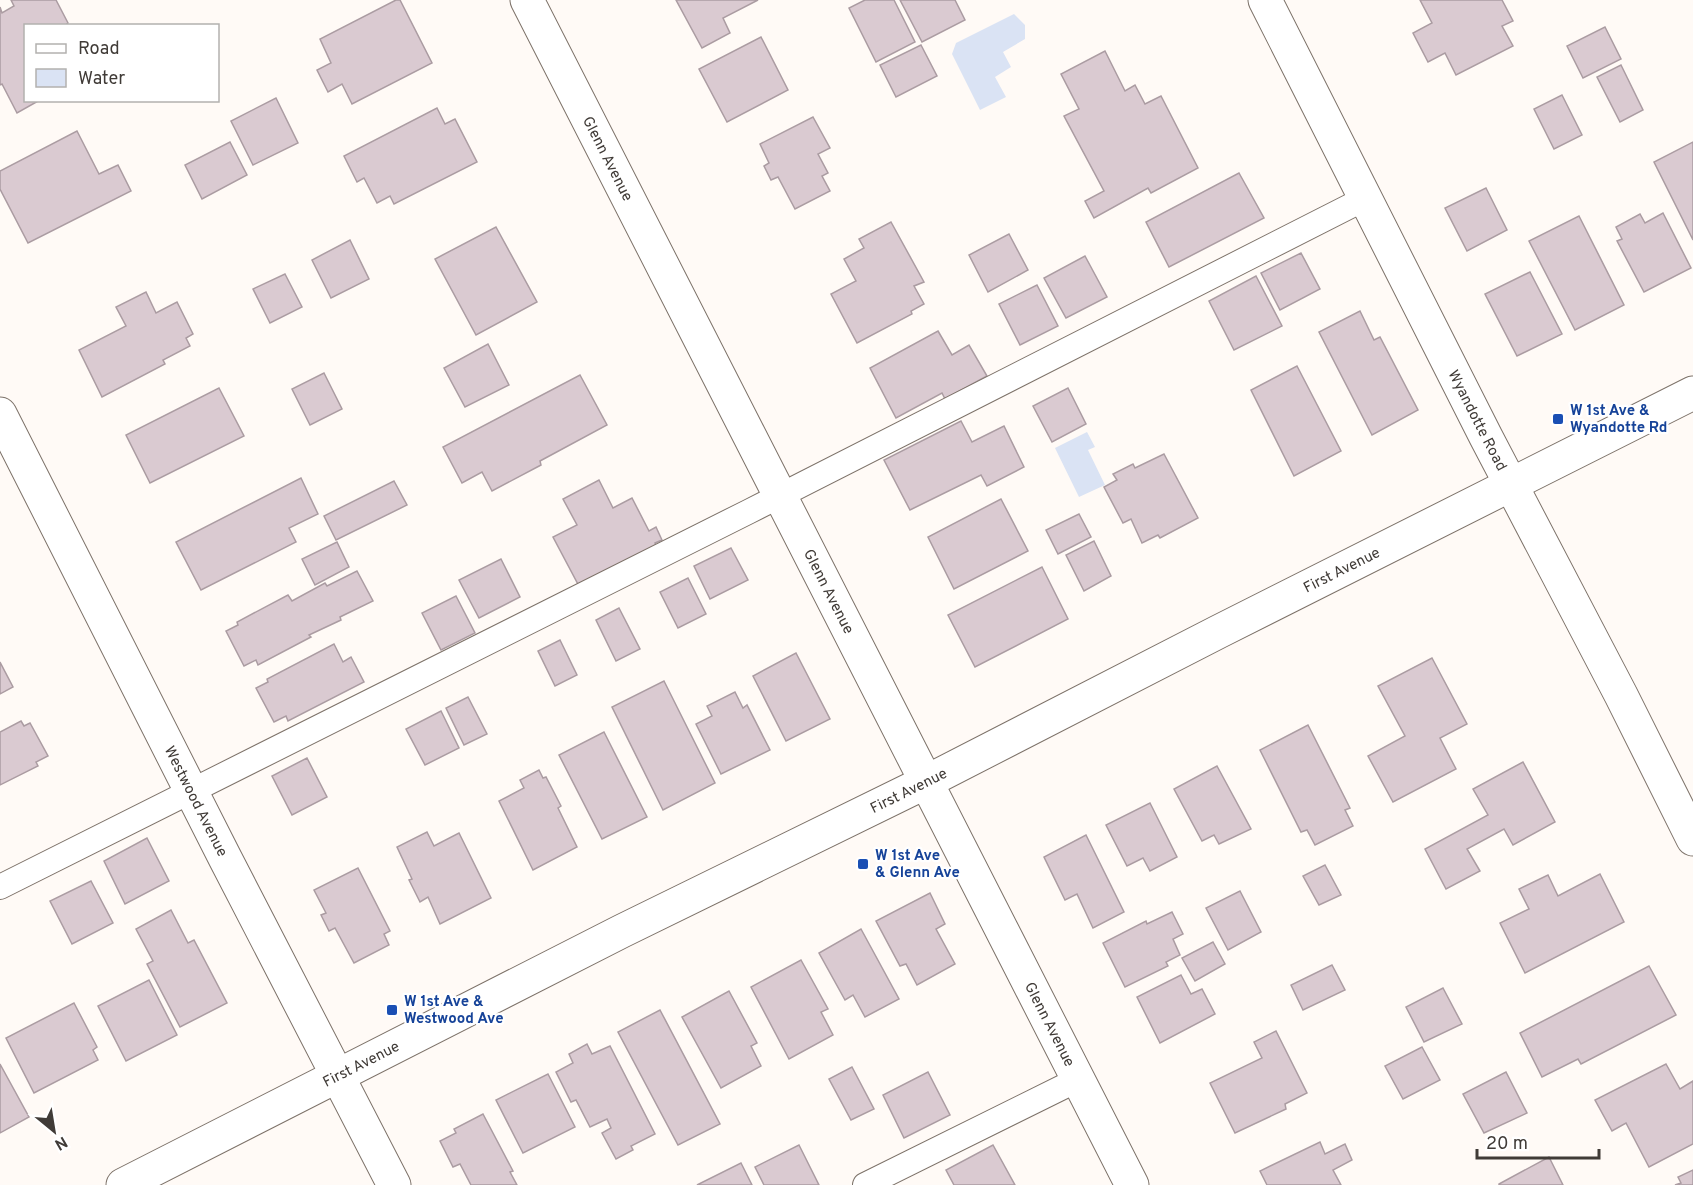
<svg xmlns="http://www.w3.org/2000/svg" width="1693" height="1185" font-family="Overpass,sans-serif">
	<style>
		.water { fill: #dae3f4 }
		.building { fill: #dacad1; stroke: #ab9ca2; stroke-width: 1.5 }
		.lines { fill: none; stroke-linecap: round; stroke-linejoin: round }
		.service-casing { stroke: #7d7269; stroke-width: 26 }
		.minor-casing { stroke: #7d7269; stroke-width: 35 }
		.tertiary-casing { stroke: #7d7269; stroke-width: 35 }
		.service { stroke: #fff; stroke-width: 24 }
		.minor { stroke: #fff; stroke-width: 33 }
		.tertiary { stroke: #fff; stroke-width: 33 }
		.transit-dot { fill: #1a4fb4; stroke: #fff; stroke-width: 2 }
		.labels { text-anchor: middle; stroke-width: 4.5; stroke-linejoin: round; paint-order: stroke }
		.street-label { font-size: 15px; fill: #403b37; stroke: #fff }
		.transit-label { font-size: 15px; font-weight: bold; fill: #164399; stroke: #fff; text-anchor: start }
	</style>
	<rect width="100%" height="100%" fill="#fffaf6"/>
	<!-- water -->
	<g class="water">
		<path d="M 1014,14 L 1025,25 L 1025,39 L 1003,52 L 1011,67 L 995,77 L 1006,97 L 980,110 L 952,54 L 956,43 Z"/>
		<path d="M 1087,432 L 1095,447 L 1088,450 L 1105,485 L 1079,497 L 1055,448 Z"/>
	</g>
	<!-- building -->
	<g class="building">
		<path d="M 11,0 L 56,0 L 68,23 L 64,26 L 26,26 L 26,100 L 40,100 L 17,113 L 2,84 L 0,85 L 0,7 L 2,13 L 14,6 Z"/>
		<path d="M 396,0 L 400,0 L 432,63 L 352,104 L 342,84 L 328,92 L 317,70 L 331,63 L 320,39 Z"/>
		<path d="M 676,0 L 758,0 L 723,18 L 730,33 L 702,48 Z"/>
		<path d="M 865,0 L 894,0 L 915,42 L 876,62 L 849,8 Z"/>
		<path d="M 900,0 L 955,0 L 965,20 L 922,42 Z"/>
		<path d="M 1420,0 L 1502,0 L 1513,21 L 1502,26 L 1513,46 L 1456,75 L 1445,53 L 1428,62 L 1413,33 L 1432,23 Z"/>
		<path d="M 1605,27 L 1621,59 L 1583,78 L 1567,46 Z"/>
		<path d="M 761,37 L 788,90 L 727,122 L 699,69 Z"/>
		<path d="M 921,45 L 937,76 L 896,97 L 880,65 Z"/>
		<path d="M 1105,51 L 1125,91 L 1135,85 L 1145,104 L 1161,96 L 1198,168 L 1151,193 L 1148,188 L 1094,218 L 1085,201 L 1104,191 L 1064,116 L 1079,109 L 1061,74 Z"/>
		<path d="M 1621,65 L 1643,110 L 1620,122 L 1597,77 Z"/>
		<path d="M 1562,95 L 1582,135 L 1554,149 L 1534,109 Z"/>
		<path d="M 276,98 L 298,143 L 253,165 L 231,121 Z"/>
		<path d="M 437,108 L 445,124 L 455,119 L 477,162 L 394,204 L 390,196 L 377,203 L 364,178 L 357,182 L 344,156 Z"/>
		<path d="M 813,117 L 830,148 L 818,154 L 828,173 L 822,176 L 830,191 L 795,209 L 778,177 L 771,180 L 764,166 L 769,163 L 760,144 Z"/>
		<path d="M 77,131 L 99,174 L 118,165 L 131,191 L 28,243 L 0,189 L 0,171 Z"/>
		<path d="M 230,142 L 247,175 L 202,199 L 185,165 Z"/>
		<path d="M 1693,142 L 1693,240 L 1654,162 Z"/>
		<path d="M 1239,173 L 1264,218 L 1169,267 L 1146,222 Z"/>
		<path d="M 1486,188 L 1507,230 L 1467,251 L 1445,208 Z"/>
		<path d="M 1663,213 L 1691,268 L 1644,292 L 1617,241 L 1622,239 L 1616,227 L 1640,214 L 1645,223 Z"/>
		<path d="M 1579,216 L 1624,305 L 1575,330 L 1529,241 Z"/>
		<path d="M 891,222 L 924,282 L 914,286 L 924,304 L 911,311 L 912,314 L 857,343 L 831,294 L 856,281 L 844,259 L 864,248 L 859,239 Z"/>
		<path d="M 496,227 L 537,302 L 476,335 L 435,259 Z"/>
		<path d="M 1009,234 L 1028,270 L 988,292 L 969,255 Z"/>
		<path d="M 350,240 L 369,279 L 331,298 L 312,260 Z"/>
		<path d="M 1301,253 L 1320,289 L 1280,310 L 1261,273 Z"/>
		<path d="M 1085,256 L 1107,297 L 1066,318 L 1044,278 Z"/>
		<path d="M 1530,272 L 1562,334 L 1517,356 L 1485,294 Z"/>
		<path d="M 285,274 L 302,307 L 270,323 L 253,289 Z"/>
		<path d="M 1256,276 L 1282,326 L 1234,350 L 1209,301 Z"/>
		<path d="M 1037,285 L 1058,326 L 1020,345 L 999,304 Z"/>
		<path d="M 146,292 L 156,313 L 177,302 L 193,334 L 186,338 L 190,346 L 163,360 L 165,364 L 102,397 L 79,350 L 126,326 L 116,307 Z"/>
		<path d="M 1360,311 L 1374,340 L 1380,337 L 1418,410 L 1372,435 L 1319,332 Z"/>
		<path d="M 938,331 L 952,355 L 969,345 L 987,376 L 945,399 L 942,393 L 896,418 L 870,368 Z"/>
		<path d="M 488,344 L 509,385 L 465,407 L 444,368 Z"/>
		<path d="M 1297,366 L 1341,451 L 1294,476 L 1251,390 Z"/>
		<path d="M 324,373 L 342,409 L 310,425 L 292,389 Z"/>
		<path d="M 580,375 L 607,425 L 540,461 L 541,465 L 492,491 L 482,472 L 462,483 L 443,447 Z"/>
		<path d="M 219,388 L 244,436 L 150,483 L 126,435 Z"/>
		<path d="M 1068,388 L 1086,424 L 1052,442 L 1033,406 Z"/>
		<path d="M 961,421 L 972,442 L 1004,426 L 1024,467 L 987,486 L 981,475 L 910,510 L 884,460 Z"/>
		<path d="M 1164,454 L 1198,518 L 1160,538 L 1158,535 L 1142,543 L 1131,519 L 1123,523 L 1104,487 L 1117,480 L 1113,474 L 1133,464 L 1135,468 Z"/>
		<path d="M 301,478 L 318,514 L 289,528 L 296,542 L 201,590 L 176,542 Z"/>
		<path d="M 599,480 L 613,508 L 632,498 L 649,531 L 656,527 L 662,540 L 655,543 L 657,549 L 580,588 L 553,537 L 577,525 L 563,499 Z"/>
		<path d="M 394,481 L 407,505 L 336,540 L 324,516 Z"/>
		<path d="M 1001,499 L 1028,551 L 954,589 L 928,537 Z"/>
		<path d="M 1079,514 L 1091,537 L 1058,554 L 1046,530 Z"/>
		<path d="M 1094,541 L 1111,576 L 1084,591 L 1066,555 Z"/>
		<path d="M 337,542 L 349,567 L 315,585 L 302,559 Z"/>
		<path d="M 731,548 L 748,580 L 710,599 L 694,566 Z"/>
		<path d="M 501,559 L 520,597 L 479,618 L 459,580 Z"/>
		<path d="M 1042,567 L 1068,619 L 975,667 L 948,615 Z"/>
		<path d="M 357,571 L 373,601 L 340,617 L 341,620 L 309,635 L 311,637 L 258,665 L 256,660 L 244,666 L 226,631 L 238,625 L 237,622 L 288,595 L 292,601 L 325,583 L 327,586 Z"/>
		<path d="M 688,578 L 706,614 L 678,628 L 660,592 Z"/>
		<path d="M 456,596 L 475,633 L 441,650 L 422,613 Z"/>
		<path d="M 619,608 L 640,649 L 616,661 L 596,620 Z"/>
		<path d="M 560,640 L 577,675 L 555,686 L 538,651 Z"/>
		<path d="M 334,644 L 343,662 L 351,657 L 364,682 L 288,721 L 286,716 L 274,722 L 256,688 L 268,682 L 267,679 Z"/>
		<path d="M 796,653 L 830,719 L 786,741 L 753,676 Z"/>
		<path d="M 1432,658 L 1467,724 L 1440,738 L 1456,769 L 1393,802 L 1368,756 L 1405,736 L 1378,686 Z"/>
		<path d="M 0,662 L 13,687 L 0,694 Z"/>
		<path d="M 664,681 L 715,783 L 663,810 L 612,707 Z"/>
		<path d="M 735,692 L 743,708 L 747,705 L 770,750 L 721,774 L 696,724 L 712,716 L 707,706 Z"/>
		<path d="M 468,697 L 487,734 L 464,745 L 446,708 Z"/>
		<path d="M 441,711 L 459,748 L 425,765 L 406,729 Z"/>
		<path d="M 21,721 L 24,726 L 30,723 L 48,756 L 36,762 L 38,766 L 0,785 L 0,732 Z"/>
		<path d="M 1308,725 L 1350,808 L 1345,810 L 1353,826 L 1315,845 L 1307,830 L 1301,832 L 1260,750 Z"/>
		<path d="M 604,732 L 647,817 L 602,839 L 559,755 Z"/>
		<path d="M 307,758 L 327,797 L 292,815 L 272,776 Z"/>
		<path d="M 1523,762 L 1555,822 L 1513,845 L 1504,829 L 1467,849 L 1480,871 L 1446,889 L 1425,849 L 1488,815 L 1473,789 Z"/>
		<path d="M 1217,766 L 1251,829 L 1219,844 L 1214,835 L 1202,841 L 1174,789 Z"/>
		<path d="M 539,770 L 543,778 L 546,777 L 561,806 L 558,808 L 577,847 L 533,870 L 499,801 L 524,788 L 520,780 Z"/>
		<path d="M 1150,803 L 1177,857 L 1150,871 L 1143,858 L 1127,866 L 1106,825 Z"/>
		<path d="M 427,832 L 434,846 L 459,833 L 491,898 L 440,924 L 428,897 L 420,902 L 409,880 L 412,879 L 397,847 Z"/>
		<path d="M 1086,835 L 1124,912 L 1093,928 L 1077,894 L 1065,900 L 1044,857 Z"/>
		<path d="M 147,838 L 169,881 L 125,904 L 104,861 Z"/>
		<path d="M 1325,865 L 1341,895 L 1319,905 L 1303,876 Z"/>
		<path d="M 358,868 L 390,931 L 384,934 L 389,945 L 354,963 L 335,928 L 329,931 L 321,915 L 326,913 L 314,890 Z"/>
		<path d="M 1600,874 L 1624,922 L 1525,973 L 1500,923 L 1529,909 L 1519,889 L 1548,875 L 1558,896 Z"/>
		<path d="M 91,881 L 113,923 L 72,944 L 50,901 Z"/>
		<path d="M 1240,891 L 1261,932 L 1228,950 L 1206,908 Z"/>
		<path d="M 930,893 L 945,924 L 936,929 L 955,964 L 917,985 L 906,964 L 900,966 L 876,921 Z"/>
		<path d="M 171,910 L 188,943 L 194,940 L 227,1003 L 180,1027 L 147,964 L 153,961 L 136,929 Z"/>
		<path d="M 1172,912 L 1183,934 L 1173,939 L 1180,955 L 1166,962 L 1168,966 L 1125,987 L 1103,943 L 1146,921 L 1147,924 Z"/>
		<path d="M 861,929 L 899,999 L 865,1017 L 853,995 L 845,1000 L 819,953 Z"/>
		<path d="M 1213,942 L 1225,964 L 1195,981 L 1182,958 Z"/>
		<path d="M 801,960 L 828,1009 L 821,1012 L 833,1035 L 789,1059 L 751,987 Z"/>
		<path d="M 1332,965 L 1345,990 L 1303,1010 L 1291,985 Z"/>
		<path d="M 1649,966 L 1676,1015 L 1581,1064 L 1578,1059 L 1542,1077 L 1520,1033 Z"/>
		<path d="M 1181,975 L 1191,994 L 1202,989 L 1215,1014 L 1160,1043 L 1137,997 Z"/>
		<path d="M 149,980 L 177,1035 L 126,1061 L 98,1006 Z"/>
		<path d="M 1443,988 L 1462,1024 L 1424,1042 L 1406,1007 Z"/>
		<path d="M 729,991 L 757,1043 L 751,1046 L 761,1066 L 721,1088 L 682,1017 Z"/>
		<path d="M 74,1003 L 97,1047 L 93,1050 L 98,1060 L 34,1093 L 6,1038 Z"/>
		<path d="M 660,1010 L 720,1124 L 678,1145 L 618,1032 Z"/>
		<path d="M 1276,1031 L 1307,1093 L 1285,1104 L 1286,1109 L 1235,1133 L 1210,1083 L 1262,1058 L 1254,1042 Z"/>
		<path d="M 587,1044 L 592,1054 L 610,1046 L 655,1134 L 631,1146 L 633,1150 L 616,1159 L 602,1133 L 611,1128 L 607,1119 L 590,1127 L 576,1100 L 571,1102 L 556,1072 L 573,1063 L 569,1054 Z"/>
		<path d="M 1422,1047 L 1440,1080 L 1403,1099 L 1385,1066 Z"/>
		<path d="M 0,1064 L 29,1117 L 0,1133 Z"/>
		<path d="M 1666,1064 L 1680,1089 L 1693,1081 L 1693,1144 L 1649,1167 L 1626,1123 L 1612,1131 L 1595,1100 Z"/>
		<path d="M 852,1067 L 874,1109 L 851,1120 L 829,1079 Z"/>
		<path d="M 928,1072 L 950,1115 L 904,1138 L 883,1095 Z"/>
		<path d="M 1506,1072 L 1527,1113 L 1484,1133 L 1463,1094 Z"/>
		<path d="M 548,1074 L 575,1127 L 523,1153 L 496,1100 Z"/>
		<path d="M 483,1114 L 513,1171 L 510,1172 L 517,1185 L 471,1185 L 460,1164 L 453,1167 L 440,1141 L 456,1133 L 454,1129 Z"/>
		<path d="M 1320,1142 L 1325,1154 L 1345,1144 L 1352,1160 L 1333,1170 L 1341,1185 L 1267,1185 L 1260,1171 Z"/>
		<path d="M 799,1145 L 819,1185 L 764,1185 L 755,1167 Z"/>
		<path d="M 993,1145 L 1015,1185 L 954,1185 L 946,1170 Z"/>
		<path d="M 1549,1157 L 1563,1185 L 1499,1185 L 1499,1184 Z"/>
		<path d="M 741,1163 L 752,1185 L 697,1185 Z"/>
		<path d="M 1693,1170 L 1693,1185 L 1675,1185 L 1681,1183 L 1678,1177 Z"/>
	</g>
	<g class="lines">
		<defs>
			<g id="service">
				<path d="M 0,887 L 748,512 L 1366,198"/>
				<path d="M 865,1185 L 1079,1079"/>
			</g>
			<g id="minor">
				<path id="s1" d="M 527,0 L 1132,1185"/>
				<path id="s2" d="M 1265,0 L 1486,437 L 1621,695 L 1693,839"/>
				<path id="s3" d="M 0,414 L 225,858 L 394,1185"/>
			</g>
			<g id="tertiary">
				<path id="s4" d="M 123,1185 L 622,931 L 926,782 L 1218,632 L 1693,393"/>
			</g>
		</defs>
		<!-- service casing -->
		<use href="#service" class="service-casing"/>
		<!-- minor casing -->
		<use href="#minor" class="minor-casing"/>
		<!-- tertiary casing -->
		<use href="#tertiary" class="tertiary-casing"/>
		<!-- service -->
		<use href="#service" class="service"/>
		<!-- minor -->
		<use href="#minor" class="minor"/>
		<!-- tertiary -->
		<use href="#tertiary" class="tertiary"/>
	</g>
	<!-- markers -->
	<g class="transit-dot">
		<rect x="1552" y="413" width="12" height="12" rx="3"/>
		<rect x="857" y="858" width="12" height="12" rx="3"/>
		<rect x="386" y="1004" width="12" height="12" rx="3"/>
	</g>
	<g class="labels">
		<!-- street labels -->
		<g class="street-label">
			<text dy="5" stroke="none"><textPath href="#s1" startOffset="178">Glenn Avenue</textPath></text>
			<text dy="5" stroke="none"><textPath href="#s2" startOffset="471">Wyandotte Road</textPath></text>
			<text dy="5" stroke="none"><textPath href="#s4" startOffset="1365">First Avenue</textPath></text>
			<text dy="5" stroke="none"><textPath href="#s1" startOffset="664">Glenn Avenue</textPath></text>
			<text dy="5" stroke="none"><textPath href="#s4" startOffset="879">First Avenue</textPath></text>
			<text dy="5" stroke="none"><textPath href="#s3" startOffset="434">Westwood Avenue</textPath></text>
			<text dy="5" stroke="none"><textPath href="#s1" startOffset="1150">Glenn Avenue</textPath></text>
			<text dy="5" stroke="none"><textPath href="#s4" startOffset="267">First Avenue</textPath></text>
		</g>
		<!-- transit labels -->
		<g class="transit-label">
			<text x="1570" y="415">W 1st Ave &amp;<tspan x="1570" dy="17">Wyandotte Rd</tspan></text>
			<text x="875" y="860">W 1st Ave<tspan x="875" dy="17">&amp; Glenn Ave</tspan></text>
			<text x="404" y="1006">W 1st Ave &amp;<tspan x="404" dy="17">Westwood Ave</tspan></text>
		</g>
	</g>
	<!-- legend -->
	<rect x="24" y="24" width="195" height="78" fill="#ffffff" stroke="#b3b1af" stroke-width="1.5"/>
	<rect x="36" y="44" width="30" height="9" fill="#ffffff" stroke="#b3b1af" stroke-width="1.5"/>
	<text x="78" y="54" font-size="18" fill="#403b37">Road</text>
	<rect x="36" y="69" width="30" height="18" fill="#dae3f4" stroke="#b3b1af" stroke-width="1.5"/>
	<text x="78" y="84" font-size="18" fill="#403b37">Water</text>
	<!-- north arrow -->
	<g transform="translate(54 1131) rotate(150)" stroke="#ffffff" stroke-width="4.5" paint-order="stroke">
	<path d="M0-4.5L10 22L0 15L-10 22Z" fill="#403b37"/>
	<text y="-9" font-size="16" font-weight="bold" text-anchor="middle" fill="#403b37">N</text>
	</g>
	<!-- scale -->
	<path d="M1477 1149v9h122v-9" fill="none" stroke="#403b37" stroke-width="3"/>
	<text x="1486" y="1149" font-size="18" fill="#403b37" stroke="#ffffff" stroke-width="4.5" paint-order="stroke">20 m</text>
</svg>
